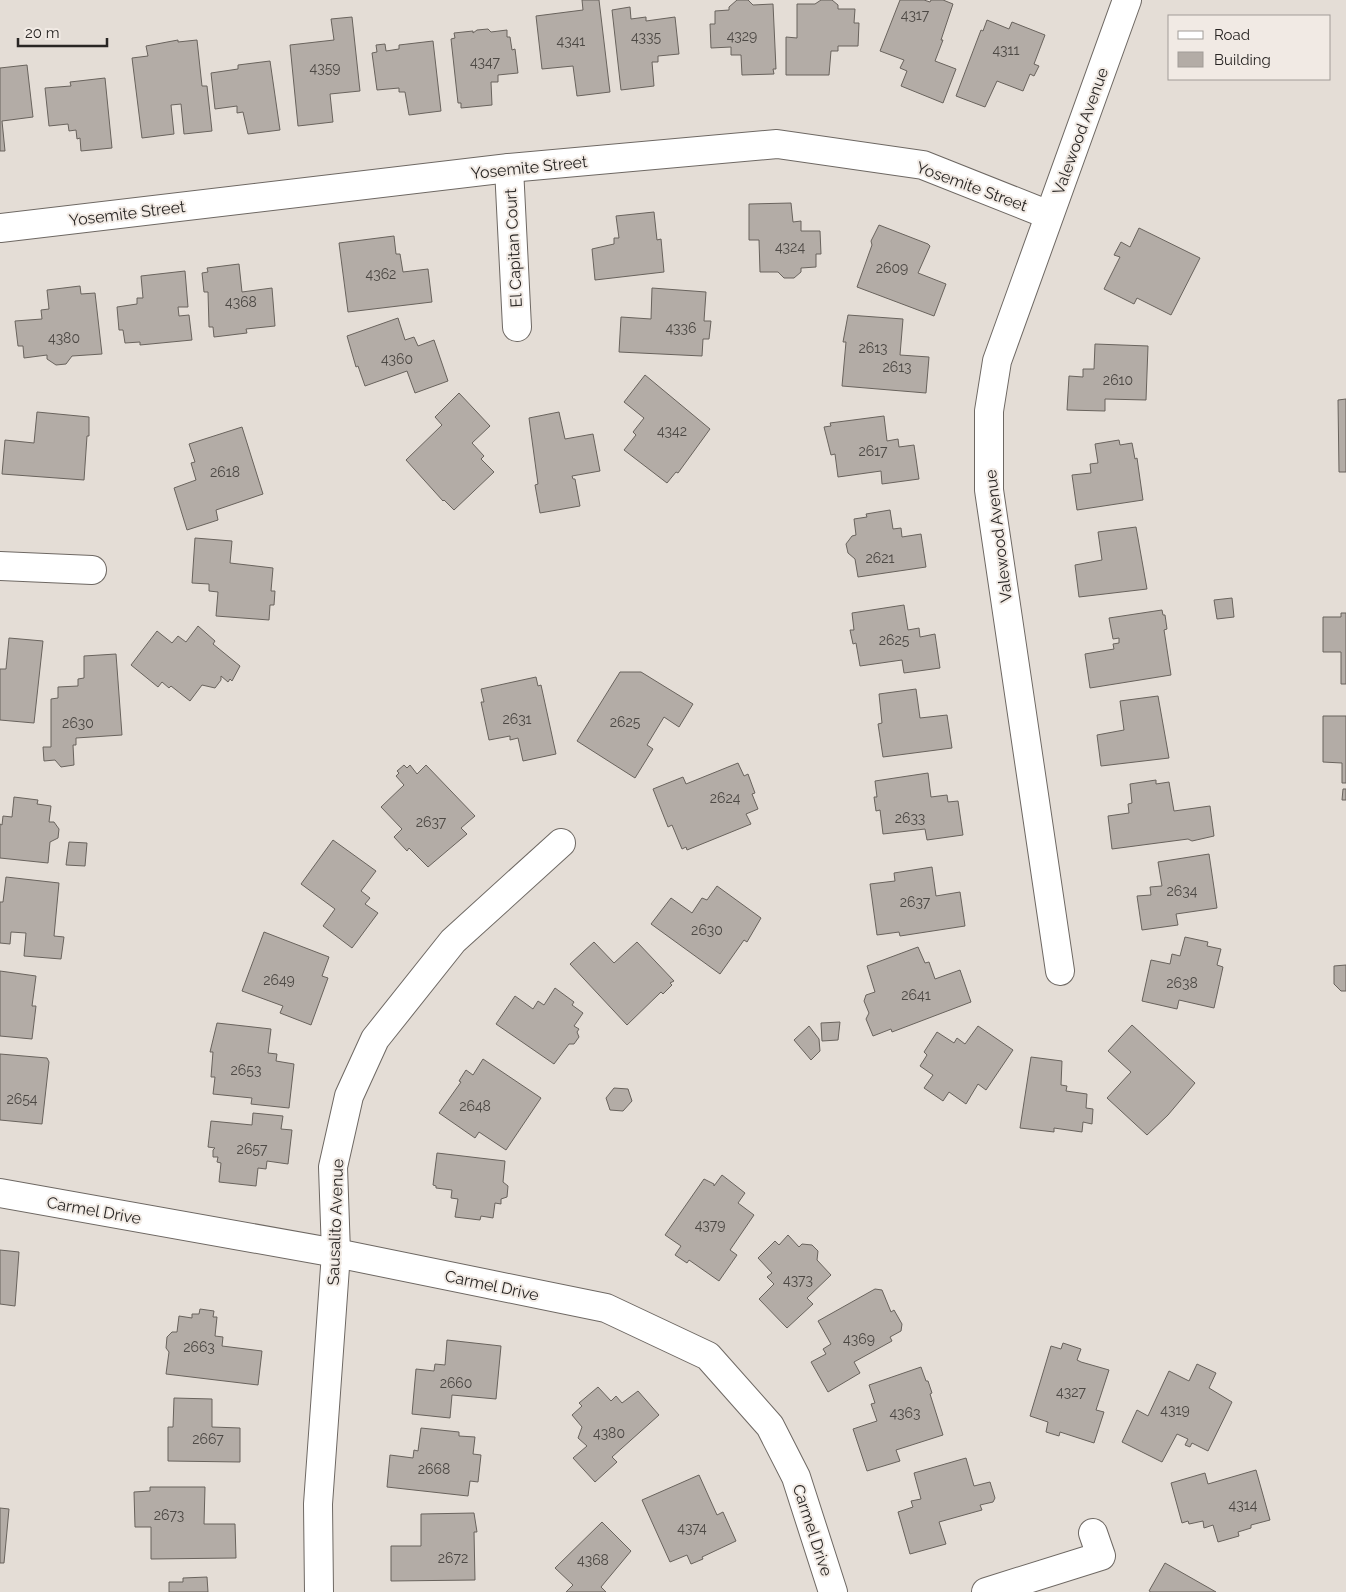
<svg xmlns="http://www.w3.org/2000/svg" width="1346" height="1592" font-family="Raleway,sans-serif">
	<style>
		.building { fill: #b3aca6; stroke: #69635d }
		.lines { fill: none; stroke-linecap: round; stroke-linejoin: round }
		.minor-casing { stroke: #6e6863; stroke-width: 30 }
		.minor { stroke: #fff; stroke-width: 28 }
		.labels { text-anchor: middle; stroke-width: 4; stroke-linejoin: round; paint-order: stroke }
		.number-label { font-size: 14px; fill: #4c4844 }
		.street-label { font-size: 16px; fill: #292624; stroke: #f1eae4 }
	</style>
	<rect width="100%" height="100%" fill="#e4ddd6"/>
	<!-- building -->
	<g class="building">
		<path d="M 582,0 L 599,0 L 610,92 L 577,96 L 573,66 L 542,69 L 536,16 L 583,10 Z"/>
		<path d="M 737,0 L 748,0 L 753,5 L 773,4 L 776,69 L 773,69 L 774,74 L 742,75 L 741,55 L 731,55 L 731,47 L 711,48 L 710,24 L 715,24 L 715,11 L 729,10 L 729,7 Z"/>
		<path d="M 821,0 L 832,0 L 838,5 L 838,9 L 855,9 L 854,23 L 859,23 L 858,46 L 838,46 L 838,51 L 831,51 L 829,75 L 786,75 L 786,37 L 797,38 L 797,4 L 815,4 Z"/>
		<path d="M 900,0 L 924,0 L 930,2 L 931,0 L 943,0 L 953,4 L 941,40 L 943,40 L 935,61 L 956,69 L 943,103 L 901,86 L 907,71 L 900,68 L 904,60 L 880,51 Z"/>
		<path d="M 630,7 L 631,19 L 646,17 L 646,21 L 675,17 L 679,54 L 658,56 L 658,62 L 652,62 L 654,86 L 621,90 L 612,10 Z"/>
		<path d="M 352,17 L 360,91 L 330,94 L 333,122 L 298,126 L 290,45 L 334,40 L 331,19 Z"/>
		<path d="M 987,20 L 1009,29 L 1012,22 L 1045,35 L 1034,64 L 1039,66 L 1034,76 L 1030,74 L 1023,91 L 997,81 L 985,107 L 956,96 L 981,30 L 983,31 Z"/>
		<path d="M 488,29 L 491,32 L 507,30 L 507,37 L 510,37 L 512,50 L 515,49 L 518,73 L 498,75 L 498,82 L 491,82 L 492,105 L 461,108 L 461,103 L 458,103 L 451,39 L 455,38 L 454,33 L 473,31 L 473,33 L 477,30 Z"/>
		<path d="M 178,40 L 178,42 L 197,40 L 202,86 L 207,86 L 212,131 L 184,134 L 181,104 L 171,105 L 174,134 L 142,138 L 132,58 L 148,56 L 146,46 Z"/>
		<path d="M 433,41 L 441,111 L 409,115 L 405,92 L 399,92 L 399,88 L 377,90 L 372,53 L 377,52 L 376,45 L 385,44 L 386,51 L 399,49 L 399,45 Z"/>
		<path d="M 270,61 L 280,130 L 248,134 L 243,112 L 237,113 L 237,106 L 215,109 L 211,73 L 238,69 L 238,65 Z"/>
		<path d="M 27,65 L 33,117 L 2,121 L 5,151 L 0,151 L 0,68 Z"/>
		<path d="M 105,78 L 112,148 L 81,151 L 80,138 L 77,139 L 76,130 L 69,131 L 68,124 L 49,126 L 45,88 L 71,86 L 70,82 Z"/>
		<path d="M 791,203 L 793,222 L 801,221 L 801,231 L 820,231 L 821,254 L 816,254 L 816,267 L 801,268 L 801,272 L 794,278 L 784,278 L 778,272 L 760,272 L 759,240 L 749,240 L 749,204 Z"/>
		<path d="M 654,212 L 657,240 L 661,239 L 664,272 L 595,280 L 592,249 L 614,244 L 614,238 L 619,238 L 616,216 Z"/>
		<path d="M 879,225 L 928,244 L 930,246 L 918,273 L 946,284 L 934,316 L 857,287 L 872,245 L 871,241 Z"/>
		<path d="M 1139,228 L 1200,258 L 1171,315 L 1137,298 L 1134,304 L 1104,289 L 1120,257 L 1114,255 L 1121,242 L 1130,247 Z"/>
		<path d="M 394,236 L 396,254 L 400,254 L 403,272 L 428,269 L 432,302 L 348,312 L 339,243 Z"/>
		<path d="M 239,264 L 242,292 L 272,288 L 275,326 L 246,329 L 247,333 L 214,337 L 213,327 L 209,327 L 208,292 L 204,292 L 202,273 L 208,272 L 207,268 Z"/>
		<path d="M 185,271 L 188,307 L 178,307 L 179,316 L 189,315 L 192,340 L 140,345 L 140,342 L 125,343 L 123,330 L 119,330 L 117,307 L 137,304 L 137,298 L 143,298 L 141,276 Z"/>
		<path d="M 80,286 L 81,294 L 95,293 L 102,354 L 72,356 L 66,364 L 56,365 L 47,359 L 47,355 L 24,358 L 23,346 L 18,346 L 15,321 L 42,319 L 41,310 L 49,309 L 47,290 Z"/>
		<path d="M 652,288 L 706,292 L 704,321 L 711,321 L 709,339 L 703,339 L 702,356 L 619,352 L 621,317 L 651,319 Z"/>
		<path d="M 848,315 L 903,319 L 900,355 L 929,357 L 926,393 L 842,386 L 846,342 L 843,342 Z"/>
		<path d="M 398,318 L 405,340 L 414,337 L 418,346 L 434,340 L 448,381 L 415,393 L 407,371 L 365,386 L 358,366 L 356,367 L 347,336 Z"/>
		<path d="M 1095,344 L 1148,346 L 1146,400 L 1105,399 L 1105,411 L 1067,410 L 1069,376 L 1083,377 L 1083,369 L 1094,369 Z"/>
		<path d="M 645,375 L 710,429 L 678,473 L 676,472 L 667,483 L 624,450 L 636,435 L 633,432 L 644,418 L 624,402 Z"/>
		<path d="M 459,393 L 490,426 L 472,443 L 484,456 L 481,459 L 494,472 L 454,510 L 444,500 L 443,501 L 406,460 L 442,425 L 435,417 Z"/>
		<path d="M 1346,399 L 1346,472 L 1339,472 L 1338,400 Z"/>
		<path d="M 37,412 L 89,417 L 89,436 L 87,436 L 84,480 L 2,474 L 5,440 L 34,443 Z"/>
		<path d="M 559,412 L 565,439 L 593,434 L 600,471 L 572,476 L 573,479 L 575,479 L 580,506 L 540,513 L 535,485 L 538,484 L 529,418 Z"/>
		<path d="M 884,416 L 887,441 L 898,439 L 899,447 L 914,445 L 919,479 L 882,484 L 881,471 L 838,477 L 835,454 L 831,455 L 824,427 L 831,426 L 830,423 Z"/>
		<path d="M 242,427 L 263,494 L 216,510 L 218,520 L 187,530 L 174,488 L 196,480 L 191,463 L 195,462 L 189,444 Z"/>
		<path d="M 1119,440 L 1120,445 L 1132,443 L 1135,459 L 1137,458 L 1143,500 L 1077,510 L 1072,475 L 1091,473 L 1090,464 L 1098,463 L 1095,444 Z"/>
		<path d="M 890,510 L 893,529 L 901,528 L 902,537 L 921,534 L 926,567 L 858,577 L 855,559 L 848,553 L 846,544 L 852,536 L 856,535 L 854,519 L 867,517 L 866,514 Z"/>
		<path d="M 1136,527 L 1147,589 L 1079,597 L 1075,565 L 1102,560 L 1098,532 Z"/>
		<path d="M 195,538 L 232,541 L 230,563 L 273,568 L 271,591 L 275,591 L 274,605 L 270,605 L 269,620 L 216,616 L 218,592 L 209,591 L 209,584 L 192,583 Z"/>
		<path d="M 1232,598 L 1234,617 L 1217,619 L 1214,600 Z"/>
		<path d="M 904,605 L 908,630 L 919,628 L 920,637 L 935,634 L 940,668 L 904,673 L 902,660 L 860,666 L 856,643 L 853,644 L 850,630 L 854,630 L 852,613 Z"/>
		<path d="M 1162,610 L 1163,615 L 1165,615 L 1167,629 L 1164,630 L 1171,675 L 1090,688 L 1085,654 L 1114,649 L 1113,644 L 1119,643 L 1119,638 L 1113,639 L 1109,618 Z"/>
		<path d="M 1341,613 L 1346,613 L 1346,684 L 1341,684 L 1341,652 L 1323,652 L 1323,617 L 1341,617 Z"/>
		<path d="M 198,626 L 215,641 L 213,644 L 240,666 L 232,681 L 230,679 L 228,682 L 221,676 L 221,680 L 215,688 L 202,685 L 190,701 L 171,686 L 169,688 L 162,682 L 158,687 L 131,665 L 157,631 L 172,643 L 178,636 L 186,642 Z"/>
		<path d="M 9,638 L 43,641 L 34,723 L 0,720 L 0,669 L 6,669 Z"/>
		<path d="M 116,654 L 122,735 L 76,738 L 76,745 L 73,745 L 74,765 L 61,767 L 55,760 L 44,761 L 43,747 L 51,747 L 51,699 L 58,698 L 58,687 L 78,686 L 78,679 L 84,678 L 84,656 Z"/>
		<path d="M 620,672 L 641,672 L 693,704 L 679,727 L 664,717 L 647,745 L 653,749 L 635,778 L 577,741 Z"/>
		<path d="M 536,677 L 538,686 L 541,685 L 556,754 L 523,761 L 518,738 L 510,740 L 510,736 L 489,740 L 481,702 L 484,702 L 481,689 Z"/>
		<path d="M 916,689 L 920,718 L 947,715 L 952,748 L 883,757 L 878,724 L 882,723 L 879,694 Z"/>
		<path d="M 1158,696 L 1169,758 L 1101,766 L 1097,735 L 1124,730 L 1120,701 Z"/>
		<path d="M 1323,716 L 1346,716 L 1346,783 L 1342,783 L 1342,763 L 1323,762 Z"/>
		<path d="M 738,763 L 744,776 L 748,774 L 755,793 L 752,794 L 758,809 L 746,814 L 751,824 L 687,850 L 686,847 L 682,849 L 672,825 L 668,827 L 653,789 L 683,777 L 686,784 Z"/>
		<path d="M 404,765 L 407,768 L 410,765 L 417,774 L 426,765 L 475,816 L 461,828 L 467,834 L 428,867 L 409,848 L 407,851 L 394,837 L 402,829 L 381,807 L 404,785 L 396,776 L 399,773 L 397,771 Z"/>
		<path d="M 928,773 L 931,797 L 947,795 L 948,802 L 958,801 L 963,835 L 927,840 L 925,829 L 883,834 L 880,810 L 876,811 L 874,797 L 877,797 L 875,781 Z"/>
		<path d="M 1156,780 L 1156,784 L 1169,782 L 1174,811 L 1210,806 L 1214,836 L 1192,841 L 1188,839 L 1112,849 L 1108,816 L 1129,813 L 1128,804 L 1132,803 L 1130,784 Z"/>
		<path d="M 1343,789 L 1346,789 L 1346,800 L 1342,800 Z"/>
		<path d="M 14,797 L 38,800 L 37,804 L 51,806 L 49,822 L 54,822 L 59,829 L 58,838 L 50,842 L 48,863 L 0,858 L 0,824 L 2,825 L 3,816 L 12,817 Z"/>
		<path d="M 333,840 L 376,871 L 361,891 L 370,898 L 365,904 L 378,913 L 352,948 L 323,926 L 335,909 L 301,884 Z"/>
		<path d="M 69,842 L 87,843 L 85,866 L 66,865 Z"/>
		<path d="M 1209,854 L 1217,908 L 1176,914 L 1178,925 L 1142,930 L 1137,896 L 1151,895 L 1150,887 L 1162,886 L 1158,862 Z"/>
		<path d="M 932,867 L 936,896 L 960,892 L 965,926 L 900,936 L 899,932 L 877,935 L 870,884 L 895,881 L 894,873 Z"/>
		<path d="M 6,877 L 59,883 L 54,936 L 64,937 L 61,959 L 24,956 L 26,933 L 11,932 L 10,944 L 0,943 L 0,902 L 3,902 Z"/>
		<path d="M 717,886 L 761,918 L 747,942 L 744,940 L 720,974 L 651,924 L 671,898 L 692,913 L 702,898 L 707,900 Z"/>
		<path d="M 264,932 L 329,957 L 322,976 L 328,978 L 311,1025 L 280,1013 L 283,1006 L 242,991 Z"/>
		<path d="M 1185,937 L 1208,942 L 1207,946 L 1221,949 L 1217,965 L 1223,967 L 1214,1008 L 1179,1000 L 1177,1009 L 1142,1001 L 1151,960 L 1170,964 L 1172,954 L 1180,956 Z"/>
		<path d="M 594,942 L 614,963 L 637,942 L 674,981 L 670,983 L 672,985 L 663,994 L 661,992 L 627,1025 L 570,964 Z"/>
		<path d="M 918,947 L 925,963 L 929,962 L 935,979 L 960,970 L 971,1002 L 892,1032 L 891,1029 L 873,1036 L 866,1019 L 869,1013 L 864,1001 L 866,995 L 875,992 L 867,966 Z"/>
		<path d="M 1346,965 L 1346,991 L 1341,991 L 1334,984 L 1334,966 Z"/>
		<path d="M 0,971 L 36,976 L 32,1006 L 36,1006 L 32,1039 L 0,1036 Z"/>
		<path d="M 555,988 L 574,1002 L 572,1005 L 583,1013 L 574,1026 L 579,1029 L 577,1032 L 579,1037 L 574,1044 L 569,1044 L 554,1064 L 496,1024 L 515,996 L 533,1009 L 538,1001 L 544,1005 Z"/>
		<path d="M 840,1022 L 838,1040 L 822,1041 L 821,1023 Z"/>
		<path d="M 217,1023 L 271,1029 L 268,1053 L 277,1054 L 276,1061 L 294,1064 L 289,1108 L 251,1104 L 252,1098 L 213,1094 L 215,1077 L 211,1077 L 213,1052 L 210,1052 Z"/>
		<path d="M 1132,1025 L 1195,1083 L 1168,1115 L 1147,1135 L 1107,1098 L 1131,1072 L 1108,1051 Z"/>
		<path d="M 809,1026 L 819,1039 L 820,1051 L 811,1060 L 794,1040 Z"/>
		<path d="M 978,1026 L 1013,1050 L 986,1090 L 978,1084 L 966,1104 L 949,1092 L 943,1101 L 924,1088 L 933,1075 L 920,1066 L 927,1055 L 924,1052 L 937,1032 L 954,1043 L 957,1038 L 965,1044 Z"/>
		<path d="M 0,1054 L 47,1058 L 49,1062 L 42,1124 L 0,1120 Z"/>
		<path d="M 1031,1057 L 1062,1061 L 1061,1085 L 1067,1086 L 1066,1091 L 1087,1094 L 1086,1108 L 1093,1109 L 1092,1124 L 1083,1122 L 1082,1132 L 1054,1128 L 1054,1132 L 1020,1128 Z"/>
		<path d="M 483,1059 L 541,1098 L 506,1150 L 479,1132 L 475,1138 L 439,1113 L 461,1082 L 459,1081 L 466,1070 L 473,1075 Z"/>
		<path d="M 614,1088 L 628,1089 L 632,1101 L 623,1111 L 610,1110 L 606,1098 Z"/>
		<path d="M 253,1113 L 283,1116 L 281,1129 L 292,1130 L 288,1164 L 267,1161 L 266,1169 L 258,1168 L 256,1186 L 219,1182 L 221,1163 L 217,1162 L 218,1157 L 213,1157 L 213,1150 L 215,1148 L 208,1147 L 211,1121 L 252,1125 Z"/>
		<path d="M 437,1153 L 505,1161 L 503,1182 L 508,1186 L 507,1197 L 501,1199 L 501,1204 L 495,1203 L 493,1218 L 481,1216 L 480,1220 L 455,1217 L 458,1199 L 451,1198 L 452,1190 L 436,1188 L 436,1186 L 433,1185 Z"/>
		<path d="M 722,1175 L 745,1193 L 738,1203 L 754,1215 L 730,1250 L 737,1255 L 719,1281 L 689,1260 L 687,1263 L 675,1255 L 681,1246 L 665,1235 L 704,1179 L 714,1184 L 714,1186 Z"/>
		<path d="M 788,1235 L 799,1247 L 802,1244 L 812,1245 L 818,1251 L 817,1260 L 831,1275 L 807,1298 L 813,1304 L 787,1328 L 759,1299 L 774,1284 L 767,1277 L 772,1273 L 758,1258 L 775,1241 L 779,1245 Z"/>
		<path d="M 0,1250 L 19,1252 L 15,1306 L 0,1304 Z"/>
		<path d="M 875,1289 L 882,1290 L 891,1312 L 894,1310 L 902,1324 L 901,1331 L 890,1337 L 892,1341 L 854,1362 L 860,1373 L 828,1392 L 811,1362 L 826,1354 L 823,1349 L 831,1344 L 818,1321 Z"/>
		<path d="M 200,1309 L 214,1311 L 213,1317 L 217,1317 L 215,1336 L 223,1337 L 222,1346 L 262,1351 L 258,1385 L 166,1374 L 169,1352 L 166,1348 L 167,1337 L 172,1332 L 177,1332 L 179,1316 L 192,1318 L 192,1314 L 199,1314 Z"/>
		<path d="M 447,1340 L 501,1346 L 496,1399 L 452,1395 L 450,1418 L 412,1414 L 416,1369 L 434,1371 L 435,1364 L 445,1365 Z"/>
		<path d="M 1063,1343 L 1081,1349 L 1077,1360 L 1081,1362 L 1109,1370 L 1096,1410 L 1104,1412 L 1094,1443 L 1060,1432 L 1059,1436 L 1046,1432 L 1048,1422 L 1030,1416 L 1051,1346 L 1061,1349 Z"/>
		<path d="M 1197,1364 L 1216,1373 L 1209,1388 L 1232,1402 L 1208,1451 L 1192,1443 L 1190,1447 L 1185,1445 L 1188,1439 L 1177,1434 L 1162,1462 L 1122,1442 L 1137,1410 L 1148,1416 L 1169,1371 L 1189,1381 Z"/>
		<path d="M 921,1367 L 926,1381 L 928,1381 L 932,1393 L 930,1394 L 943,1435 L 896,1450 L 900,1461 L 867,1471 L 853,1429 L 877,1421 L 871,1404 L 875,1403 L 869,1385 Z"/>
		<path d="M 598,1387 L 611,1401 L 616,1396 L 622,1403 L 638,1391 L 659,1415 L 612,1457 L 617,1462 L 595,1482 L 573,1458 L 587,1446 L 578,1438 L 582,1427 L 572,1415 L 582,1406 L 579,1403 Z"/>
		<path d="M 174,1398 L 212,1399 L 212,1427 L 240,1428 L 240,1462 L 168,1461 L 168,1427 L 173,1427 Z"/>
		<path d="M 421,1428 L 459,1432 L 459,1436 L 475,1437 L 473,1454 L 481,1455 L 478,1482 L 470,1481 L 468,1496 L 387,1487 L 390,1455 L 413,1458 L 414,1450 L 418,1451 Z"/>
		<path d="M 966,1458 L 974,1486 L 990,1482 L 995,1498 L 993,1502 L 980,1505 L 982,1510 L 939,1522 L 946,1544 L 910,1554 L 898,1512 L 913,1507 L 911,1501 L 921,1499 L 914,1473 Z"/>
		<path d="M 1256,1470 L 1270,1520 L 1251,1525 L 1251,1528 L 1238,1532 L 1239,1536 L 1218,1542 L 1213,1525 L 1204,1528 L 1203,1521 L 1189,1524 L 1188,1521 L 1182,1523 L 1171,1483 L 1205,1473 L 1208,1484 Z"/>
		<path d="M 699,1475 L 717,1515 L 723,1512 L 736,1541 L 702,1557 L 703,1559 L 691,1564 L 687,1555 L 670,1562 L 642,1500 Z"/>
		<path d="M 150,1487 L 205,1487 L 204,1524 L 235,1524 L 236,1558 L 151,1559 L 151,1527 L 135,1527 L 134,1492 L 150,1491 Z"/>
		<path d="M 0,1508 L 9,1509 L 4,1563 L 0,1563 Z"/>
		<path d="M 474,1513 L 477,1532 L 474,1532 L 475,1580 L 391,1581 L 391,1546 L 421,1546 L 421,1514 Z"/>
		<path d="M 602,1522 L 631,1551 L 601,1587 L 606,1592 L 566,1592 L 573,1585 L 555,1568 Z"/>
		<path d="M 1165,1563 L 1216,1592 L 1151,1592 L 1149,1591 Z"/>
		<path d="M 207,1577 L 208,1592 L 169,1592 L 169,1582 L 183,1582 L 183,1578 Z"/>
	</g>
	<g class="lines">
		<defs>
			<g id="minor">
				<path d="M 509,168 L 517,327"/>
				<path d="M 0,228 L 509,168 L 777,144 L 923,165 L 1049,215"/>
				<path d="M 0,566 L 92,570"/>
				<path d="M 1060,971 L 989,490 L 989,411 L 997,361 L 1127,0"/>
				<path d="M 0,1193 L 336,1253 L 606,1308 L 708,1356 L 770,1426 L 796,1477 L 833,1592"/>
				<path d="M 319,1592 L 318,1504 L 336,1253 L 333,1167 L 349,1096 L 375,1039 L 453,941 L 561,843"/>
				<path d="M 986,1592 L 1101,1556 L 1093,1533"/>
			</g>
		</defs>
		<!-- minor casing -->
		<use href="#minor" class="minor-casing"/>
		<!-- minor -->
		<use href="#minor" class="minor"/>
	</g>
	<g class="labels">
		<!-- number labels -->
		<g class="number-label">
			<text x="915" y="20">4317</text>
			<text x="742" y="41">4329</text>
			<text x="646" y="42">4335</text>
			<text x="571" y="46">4341</text>
			<text x="1006" y="55">4311</text>
			<text x="485" y="67">4347</text>
			<text x="325" y="73">4359</text>
			<text x="790" y="252">4324</text>
			<text x="892" y="273">2609</text>
			<text x="381" y="279">4362</text>
			<text x="241" y="307">4368</text>
			<text x="681" y="333">4336</text>
			<text x="64" y="343">4380</text>
			<text x="873" y="353">2613</text>
			<text x="397" y="364">4360</text>
			<text x="897" y="372">2613</text>
			<text x="1118" y="385">2610</text>
			<text x="672" y="436">4342</text>
			<text x="873" y="456">2617</text>
			<text x="225" y="477">2618</text>
			<text x="880" y="563">2621</text>
			<text x="894" y="645">2625</text>
			<text x="517" y="724">2631</text>
			<text x="625" y="727">2625</text>
			<text x="78" y="728">2630</text>
			<text x="725" y="803">2624</text>
			<text x="910" y="823">2633</text>
			<text x="431" y="827">2637</text>
			<text x="1182" y="896">2634</text>
			<text x="915" y="907">2637</text>
			<text x="707" y="935">2630</text>
			<text x="279" y="985">2649</text>
			<text x="1182" y="988">2638</text>
			<text x="916" y="1000">2641</text>
			<text x="246" y="1075">2653</text>
			<text x="22" y="1104">2654</text>
			<text x="475" y="1111">2648</text>
			<text x="252" y="1154">2657</text>
			<text x="710" y="1230">4379</text>
			<text x="798" y="1285">4373</text>
			<text x="859" y="1344">4369</text>
			<text x="199" y="1352">2663</text>
			<text x="456" y="1388">2660</text>
			<text x="1071" y="1397">4327</text>
			<text x="1175" y="1415">4319</text>
			<text x="905" y="1418">4363</text>
			<text x="609" y="1438">4380</text>
			<text x="208" y="1444">2667</text>
			<text x="434" y="1474">2668</text>
			<text x="1243" y="1510">4314</text>
			<text x="169" y="1520">2673</text>
			<text x="692" y="1533">4374</text>
			<text x="453" y="1563">2672</text>
			<text x="593" y="1565">4368</text>
		</g>
		<!-- street labels -->
		<g class="street-label">
			<text transform="translate(1080 131) rotate(-70)" y="6">Valewood Avenue</text>
			<text transform="translate(529 167) rotate(-6)" y="6">Yosemite Street</text>
			<text transform="translate(972 186) rotate(20)" y="6">Yosemite Street</text>
			<text transform="translate(127 213) rotate(-7)" y="6">Yosemite Street</text>
			<text transform="translate(513 248) rotate(-93)" y="6">El Capitan Court</text>
			<text transform="translate(998 536) rotate(-97)" y="6">Valewood Avenue</text>
			<text transform="translate(94 1210) rotate(10)" y="6">Carmel Drive</text>
			<text transform="translate(335 1222) rotate(-88)" y="6">Sausalito Avenue</text>
			<text transform="translate(492 1285) rotate(12)" y="6">Carmel Drive</text>
			<text transform="translate(813 1530) rotate(72)" y="6">Carmel Drive</text>
		</g>
	</g>
	<!-- legend -->
	<rect x="1168" y="15" width="162" height="65" fill="#f1eae4" stroke="#a19c97"/>
	<rect x="1178" y="31" width="25" height="8" fill="#ffffff" stroke="#a19c97"/>
	<text x="1214" y="40" font-size="15" fill="#292624">Road</text>
	<rect x="1178" y="52" width="25" height="15" fill="#b3aca6" stroke="#a19c97"/>
	<text x="1214" y="65" font-size="15" fill="#292624">Building</text>
	<!-- scale -->
	<path d="M18 38v8h89v-8" fill="none" stroke="#292624" stroke-width="2.5"/>
	<text x="25" y="38" font-size="15" fill="#292624" stroke="#f1eae4" stroke-width="4" paint-order="stroke">20 m</text>
</svg>
